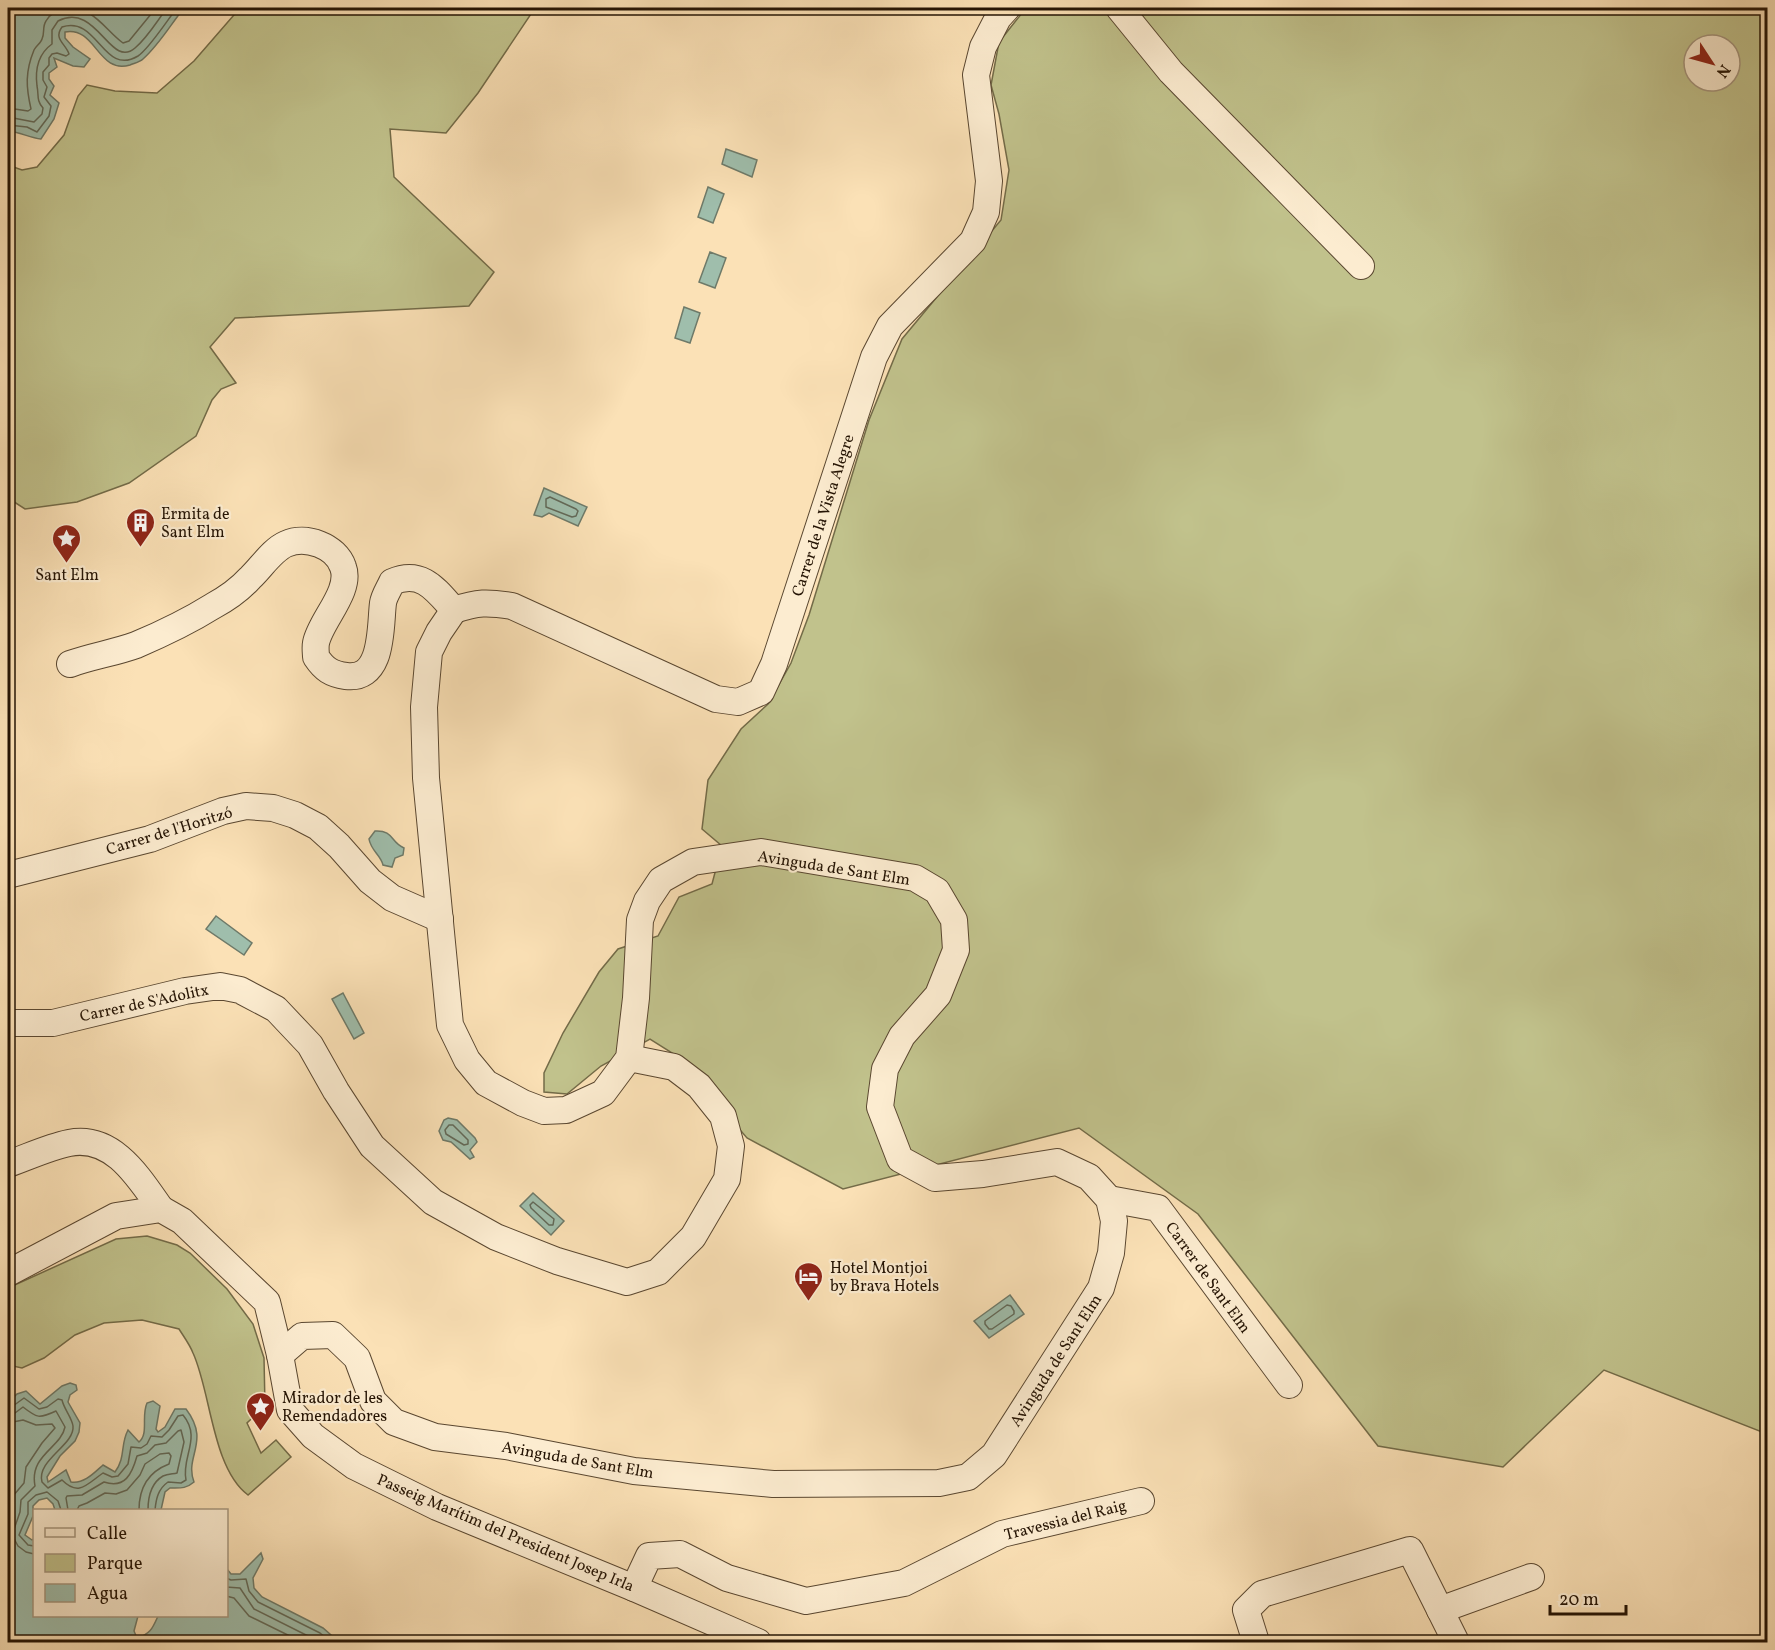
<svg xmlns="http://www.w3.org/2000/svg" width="1775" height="1650" font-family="Vollkorn,serif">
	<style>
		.green { fill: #c1c28c; stroke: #736b48; stroke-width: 1.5; fill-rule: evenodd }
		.water { fill: #9fbeac; stroke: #6e7a69; stroke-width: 1.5 }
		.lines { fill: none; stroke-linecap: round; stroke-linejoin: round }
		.shore { stroke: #626958; stroke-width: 1.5 }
		.minor-casing { stroke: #5a4730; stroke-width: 28 }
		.minor { stroke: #fcecd0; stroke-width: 26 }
		.labels { text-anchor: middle; stroke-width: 4.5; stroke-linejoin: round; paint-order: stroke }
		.poi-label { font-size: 16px; fill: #251404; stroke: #fcecd0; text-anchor: start }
		.street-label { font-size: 16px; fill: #251404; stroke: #fcecd0 }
	</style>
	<rect width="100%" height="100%" fill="#fbe1b6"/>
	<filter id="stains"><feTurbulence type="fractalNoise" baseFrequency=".00333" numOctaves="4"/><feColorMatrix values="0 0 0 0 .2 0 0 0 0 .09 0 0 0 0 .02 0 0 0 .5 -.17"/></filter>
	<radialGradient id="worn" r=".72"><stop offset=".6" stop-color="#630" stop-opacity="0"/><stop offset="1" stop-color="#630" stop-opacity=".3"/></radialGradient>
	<!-- green -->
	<g class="green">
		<path d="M 240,8 L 535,8 L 478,93 L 446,133 L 390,129 L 394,177 L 494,272 L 469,306 L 235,318 L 210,347 L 236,383 L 221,389 L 212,400 L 196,436 L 129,483 L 77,502 L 25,509 L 8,498 L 8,165 L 22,170 L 37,167 L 64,135 L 78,96 L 87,85 L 115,91 L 157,93 L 194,61 Z"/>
		<path d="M 1026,8 L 1767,8 L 1767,1434 L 1604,1370 L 1503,1467 L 1378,1446 L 1198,1214 L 1079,1128 L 843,1189 L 747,1138 L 677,1056 L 650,1039 L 601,1066 L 567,1094 L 544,1092 L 544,1073 L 563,1033 L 599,972 L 618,949 L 658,936 L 679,897 L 712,884 L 722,846 L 702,829 L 708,780 L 741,729 L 768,704 L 791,663 L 809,615 L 869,420 L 902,339 L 1001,220 L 1009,170 L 999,114 L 991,85 L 999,42 ZM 1694,45 L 1730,45 L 1730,81 L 1694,81 Z"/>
		<path d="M 147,1236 L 177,1245 L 190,1253 L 227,1289 L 253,1324 L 264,1358 L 265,1406 L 247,1423 L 261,1453 L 276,1440 L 291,1457 L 248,1495 C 212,1468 211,1392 193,1353 C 190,1345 184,1337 179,1329 L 142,1320 L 104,1323 L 75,1335 L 44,1358 L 22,1368 L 8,1365 L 8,1288 L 116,1239 Z"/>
	</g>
	<!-- water -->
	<g class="water">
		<path d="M 8,8 L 184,8 C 171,24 159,45 143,59 C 140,62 135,63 130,65 C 98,75 96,26 65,32 L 65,38 L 73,47 L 90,59 L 84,67 L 73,66 L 54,58 L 57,67 L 49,73 L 49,79 L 54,86 L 50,95 L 59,103 L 54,119 L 41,139 C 30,138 20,132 8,131 Z"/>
		<path d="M 726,149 L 757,160 L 752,177 L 722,164 Z"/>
		<path d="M 708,187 L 724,194 L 713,223 L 698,217 Z"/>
		<path d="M 710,252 L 726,258 L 715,288 L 699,282 Z"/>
		<path d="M 684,307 L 700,313 L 690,343 L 675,338 Z"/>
		<path d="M 544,488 L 587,507 L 578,526 L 549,513 L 542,517 L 534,515 Z"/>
		<path d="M 375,831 C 394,830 390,842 404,848 L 403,855 L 395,858 L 392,867 L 383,865 C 381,855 371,851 369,839 Z"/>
		<path d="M 216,916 L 252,943 L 244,955 L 206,929 Z"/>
		<path d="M 343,993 L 364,1033 L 354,1039 L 332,999 Z"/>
		<path d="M 448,1118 L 457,1120 L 475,1138 L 477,1142 L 470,1150 L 474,1157 L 470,1159 L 451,1142 L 443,1140 L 439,1131 L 444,1120 Z"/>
		<path d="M 533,1193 L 564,1221 L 551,1235 L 520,1206 Z"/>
		<path d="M 1010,1295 L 1024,1314 L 989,1338 L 974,1321 Z"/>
		<path d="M 70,1383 L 76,1385 L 77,1390 L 70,1395 L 68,1402 L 80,1423 L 79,1432 L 75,1441 L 60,1456 L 47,1477 L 48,1482 L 66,1470 L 71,1482 C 84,1484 94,1473 103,1465 L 115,1472 C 126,1457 120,1445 128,1430 L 139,1442 C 149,1434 141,1416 147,1403 L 153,1401 L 160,1406 L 156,1429 L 158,1432 L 165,1427 L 175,1409 L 186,1409 C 211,1442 184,1456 194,1482 C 186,1489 180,1488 170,1488 L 165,1492 L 161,1510 L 55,1510 L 53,1504 L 47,1498 L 39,1500 L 33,1506 L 33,1516 L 25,1535 L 32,1540 L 34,1539 L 34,1616 L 138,1616 L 134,1631 L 137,1638 C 151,1634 153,1627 158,1616 L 226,1616 L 227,1569 L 231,1574 L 240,1574 L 261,1553 L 263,1559 L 253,1578 L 254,1588 L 262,1597 L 323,1628 L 339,1642 L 8,1642 L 8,1403 L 17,1394 L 26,1391 L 40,1404 L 62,1386 Z"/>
	</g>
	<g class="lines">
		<!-- shore -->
		<g class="shore">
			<path d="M 8,108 L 28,111 L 31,109 C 26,87 25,72 34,50 C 36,46 41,43 42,39 C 45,33 42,27 46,21 C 50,14 57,10 65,9 C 92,4 105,30 123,43 L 129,41 L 156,8"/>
			<path d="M 8,117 L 34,122 L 42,114 L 43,108 C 36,100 39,95 37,86 C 35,70 38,54 52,44 L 52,30 L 58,21 C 97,1 110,70 135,48 C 148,37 157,21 167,8"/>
			<path d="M 8,125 L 27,127 L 37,132 L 49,116 L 51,106 L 44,97 L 47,87 L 43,80 L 43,72 L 49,65 L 49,58 L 52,54 L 57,53 L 66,56 L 69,54 C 66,44 53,39 62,27 C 98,15 103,77 138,56 C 149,49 168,19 177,8"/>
			<path d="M 550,497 L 576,509 L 578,511 L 576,516 L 572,517 L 546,507 L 546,499 Z"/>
			<path d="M 449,1125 L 453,1125 L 468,1140 L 468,1144 L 464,1145 L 446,1134 L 445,1130 Z"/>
			<path d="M 533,1202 L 554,1219 L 553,1225 L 549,1225 L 531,1208 L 530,1205 Z"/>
			<path d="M 1007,1305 L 1011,1306 L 1014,1311 L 1014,1314 L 992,1329 L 989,1329 L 985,1324 L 985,1321 Z"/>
			<path d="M 8,1407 L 13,1406 L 24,1398 L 39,1409 L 47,1407 L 58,1399 L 62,1400 C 64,1409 72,1418 73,1426 C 75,1445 36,1460 42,1482 L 48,1488 L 62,1480 C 79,1497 87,1484 103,1473 L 112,1477 L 118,1476 L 128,1464 L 131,1447 L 141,1448 L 147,1444 L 151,1436 L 162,1437 L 169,1430 L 178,1416 L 183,1415 C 202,1438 181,1457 186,1480 L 181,1483 L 168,1482 C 158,1489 156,1499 155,1510"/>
			<path d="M 8,1414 L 15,1413 L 23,1407 C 37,1418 39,1419 56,1411 L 65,1427 C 61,1448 29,1455 35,1486 L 21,1500 L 20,1512 L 12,1535 L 18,1546 L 26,1552 L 34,1554"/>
			<path d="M 8,1423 L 23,1420 L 36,1425 L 52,1424 L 55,1428 L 42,1443 L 26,1467 L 24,1483 L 13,1496 L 8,1517"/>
			<path d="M 68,1510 L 66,1498 L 67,1496 L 82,1495 L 104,1482 C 125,1489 132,1474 137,1456 L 147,1453 L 155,1445 L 166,1443 L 178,1431 L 181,1430 L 184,1442 L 177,1473 C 173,1474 168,1474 163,1476 C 151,1483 148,1498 148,1510"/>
			<path d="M 77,1510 L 79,1506 L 87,1503 L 105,1493 L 116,1494 L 127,1490 L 140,1475 L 145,1464 L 160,1454 L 169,1453 L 171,1456 L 169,1464 C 148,1472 139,1489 139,1510"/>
			<path d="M 34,1546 L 28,1545 L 19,1535 L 28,1514 L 28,1502 L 36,1495 L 47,1492 L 58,1501 L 61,1510"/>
			<path d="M 226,1578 L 231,1580 L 246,1579 L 249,1591 L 258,1602 L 320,1633 L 331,1642"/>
			<path d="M 226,1587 L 240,1588 L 254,1609 L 320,1642"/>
			<path d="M 226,1596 L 234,1598 L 249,1616 L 302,1642"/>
		</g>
		<defs>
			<g id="minor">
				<path d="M 1119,8 L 1171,72 L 1361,266"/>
				<path d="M 454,610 C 478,602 487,602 512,606 L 716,699 L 738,702 L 761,692 L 774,664 L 874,357 L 890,326 L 973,241 L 986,212 L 989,181 L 976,75 L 983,47 L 998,18 L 1007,8"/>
				<path d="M 70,664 C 92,656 114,653 136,645 C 162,634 189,621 213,606 C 226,599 240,589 250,578 C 261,568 272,550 286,544 C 306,535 336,546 343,567 C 352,591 320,621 316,643 C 315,648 316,653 316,657 C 324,669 331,674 346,676 C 384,681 380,626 383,603 C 384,596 389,589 392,582 C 422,569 436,590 454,610"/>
				<path d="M 8,875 L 150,839 L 223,811 L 246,806 L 273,808 L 295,815 L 318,827 L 339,846 L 370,881 L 392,898 L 440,919"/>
				<path d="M 8,1023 L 53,1023 L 185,991 L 220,986 L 240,990 L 276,1009 L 310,1045 L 336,1091 L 372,1146 L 433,1202 L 496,1237 L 557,1261 L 627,1282 L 658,1272 L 693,1237 L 727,1179 L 731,1146 L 723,1116 L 699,1086 L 674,1067 L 629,1058"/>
				<path d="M 8,1164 C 28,1157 49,1147 69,1143 C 113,1134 139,1178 161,1209"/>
				<path d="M 1109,1199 L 1158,1208 L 1289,1385"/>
				<path d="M 8,1273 L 116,1216 L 161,1209 L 182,1221 L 267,1302 L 280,1355 L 290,1410 L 313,1436 L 354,1466 L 437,1507 L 634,1588 L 758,1642"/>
				<path d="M 280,1355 L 302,1336 L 333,1335 L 357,1358 L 373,1401 L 394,1422 L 435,1437 L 506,1446 L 634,1471 L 773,1484 L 939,1483 L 968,1477 L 994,1455 L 1101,1288 L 1111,1253 L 1114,1221 L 1109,1199 L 1089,1177 L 1057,1162 L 983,1174 L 935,1178 L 900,1159 L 880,1107 L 885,1069 L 902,1036 L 938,995 L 956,950 L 954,920 L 937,891 L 915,878 L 761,852 L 693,862 L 661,880 L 647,901 L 640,920 L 636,998 L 629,1058 L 603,1093 L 566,1110 L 544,1111 L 523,1103 L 486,1083 L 467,1060 L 450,1025 L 426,778 L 424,707 L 429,652 L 439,632 L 454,610"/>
				<path d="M 634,1588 L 649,1556 L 680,1554 L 727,1578 L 806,1601 L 904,1583 L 1002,1534 L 1141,1501"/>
				<path d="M 1440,1610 L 1531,1577"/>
				<path d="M 1256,1642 L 1246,1610 L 1262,1594 L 1410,1550 L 1456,1642"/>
			</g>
		</defs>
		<!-- minor casing -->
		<use href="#minor" class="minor-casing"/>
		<!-- minor -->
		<use href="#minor" class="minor"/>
	</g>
	<!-- icons -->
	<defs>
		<symbol id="building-pin" viewBox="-11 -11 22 30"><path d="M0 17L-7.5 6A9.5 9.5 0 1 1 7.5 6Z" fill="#8f2418" stroke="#fcecd0"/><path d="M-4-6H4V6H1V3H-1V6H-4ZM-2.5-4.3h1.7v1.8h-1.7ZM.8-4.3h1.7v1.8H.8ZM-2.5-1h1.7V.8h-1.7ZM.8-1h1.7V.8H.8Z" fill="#fff"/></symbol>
		<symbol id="sight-pin" viewBox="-11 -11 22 30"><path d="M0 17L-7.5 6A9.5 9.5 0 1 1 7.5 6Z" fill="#8f2418" stroke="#fcecd0"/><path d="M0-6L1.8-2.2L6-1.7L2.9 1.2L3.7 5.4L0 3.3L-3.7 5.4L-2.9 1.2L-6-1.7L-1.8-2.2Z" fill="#fff"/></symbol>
		<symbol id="hotel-pin" viewBox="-11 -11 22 30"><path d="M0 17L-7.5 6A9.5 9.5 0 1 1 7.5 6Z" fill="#8f2418" stroke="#fcecd0"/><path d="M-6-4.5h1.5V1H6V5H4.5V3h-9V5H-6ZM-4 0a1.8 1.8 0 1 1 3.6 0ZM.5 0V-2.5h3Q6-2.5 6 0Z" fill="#fff"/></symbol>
	</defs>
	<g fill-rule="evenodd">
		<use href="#building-pin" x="124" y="506" width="33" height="45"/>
		<use href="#sight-pin" x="50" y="522" width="33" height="45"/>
		<use href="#hotel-pin" x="792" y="1260" width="33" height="45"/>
		<use href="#sight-pin" x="244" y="1390" width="33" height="45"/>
	</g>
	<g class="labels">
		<!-- poi labels -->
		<g class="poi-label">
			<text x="161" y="519">Ermita de<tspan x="161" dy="18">Sant Elm</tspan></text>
			<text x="67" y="580" text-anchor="middle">Sant Elm</text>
			<text x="830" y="1273">Hotel Montjoi<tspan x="830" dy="18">by Brava Hotels</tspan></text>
			<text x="282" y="1403">Mirador de les<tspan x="282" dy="18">Remendadores</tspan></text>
		</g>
		<!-- street labels -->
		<g class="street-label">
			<text transform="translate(822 515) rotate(-72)" y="6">Carrer de la Vista Alegre</text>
			<text transform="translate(169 830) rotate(-17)" y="6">Carrer de l'Horitzó</text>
			<text transform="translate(834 867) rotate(9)" y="6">Avinguda de Sant Elm</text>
			<text transform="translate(144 1002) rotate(-12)" y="6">Carrer de S'Adolitx</text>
			<text transform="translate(1209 1277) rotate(54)" y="6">Carrer de Sant Elm</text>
			<text transform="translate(1055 1360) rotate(-57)" y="6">Avinguda de Sant Elm</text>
			<text transform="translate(578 1459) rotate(10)" y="6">Avinguda de Sant Elm</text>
			<text transform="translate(1065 1519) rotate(-14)" y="6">Travessia del Raig</text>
			<text transform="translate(506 1532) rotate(23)" y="6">Passeig Marítim del President Josep Irla</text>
		</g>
	</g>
	<!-- margin -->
	<rect width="1775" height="1650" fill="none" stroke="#fbe1b6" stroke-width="30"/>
	<rect x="9" y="9" width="1757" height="1632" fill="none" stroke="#251404" stroke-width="3"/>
	<rect x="15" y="15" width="1745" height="1620" fill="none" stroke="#251404" stroke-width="1.5"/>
	<!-- legend -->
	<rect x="33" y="1509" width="195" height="108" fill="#fcecd0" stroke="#a6967e" stroke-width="1.5"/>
	<rect x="45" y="1528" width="30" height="9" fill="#fcecd0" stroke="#a6967e" stroke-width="1.5"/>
	<text x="87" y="1539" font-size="18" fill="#251404">Calle</text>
	<rect x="45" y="1554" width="30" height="18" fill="#c1c28c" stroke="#a6967e" stroke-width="1.5"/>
	<text x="87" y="1569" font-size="18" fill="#251404">Parque</text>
	<rect x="45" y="1584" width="30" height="18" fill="#9fbeac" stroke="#a6967e" stroke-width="1.5"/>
	<text x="87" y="1599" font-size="18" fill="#251404">Agua</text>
	<!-- north arrow -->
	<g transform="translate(1712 63) rotate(126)"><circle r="28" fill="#fcecd0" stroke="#a6967e" stroke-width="1.5"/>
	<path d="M0-4.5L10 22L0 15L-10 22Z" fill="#8f2418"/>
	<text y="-9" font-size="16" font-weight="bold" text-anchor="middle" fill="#251404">N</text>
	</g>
	<!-- scale -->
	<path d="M1550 1605v9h76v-9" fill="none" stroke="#251404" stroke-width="3"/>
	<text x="1559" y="1605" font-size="18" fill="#251404" stroke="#fcecd0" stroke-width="4.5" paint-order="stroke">20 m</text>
	<rect width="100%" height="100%" filter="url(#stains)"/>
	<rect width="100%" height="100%" fill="url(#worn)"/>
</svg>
